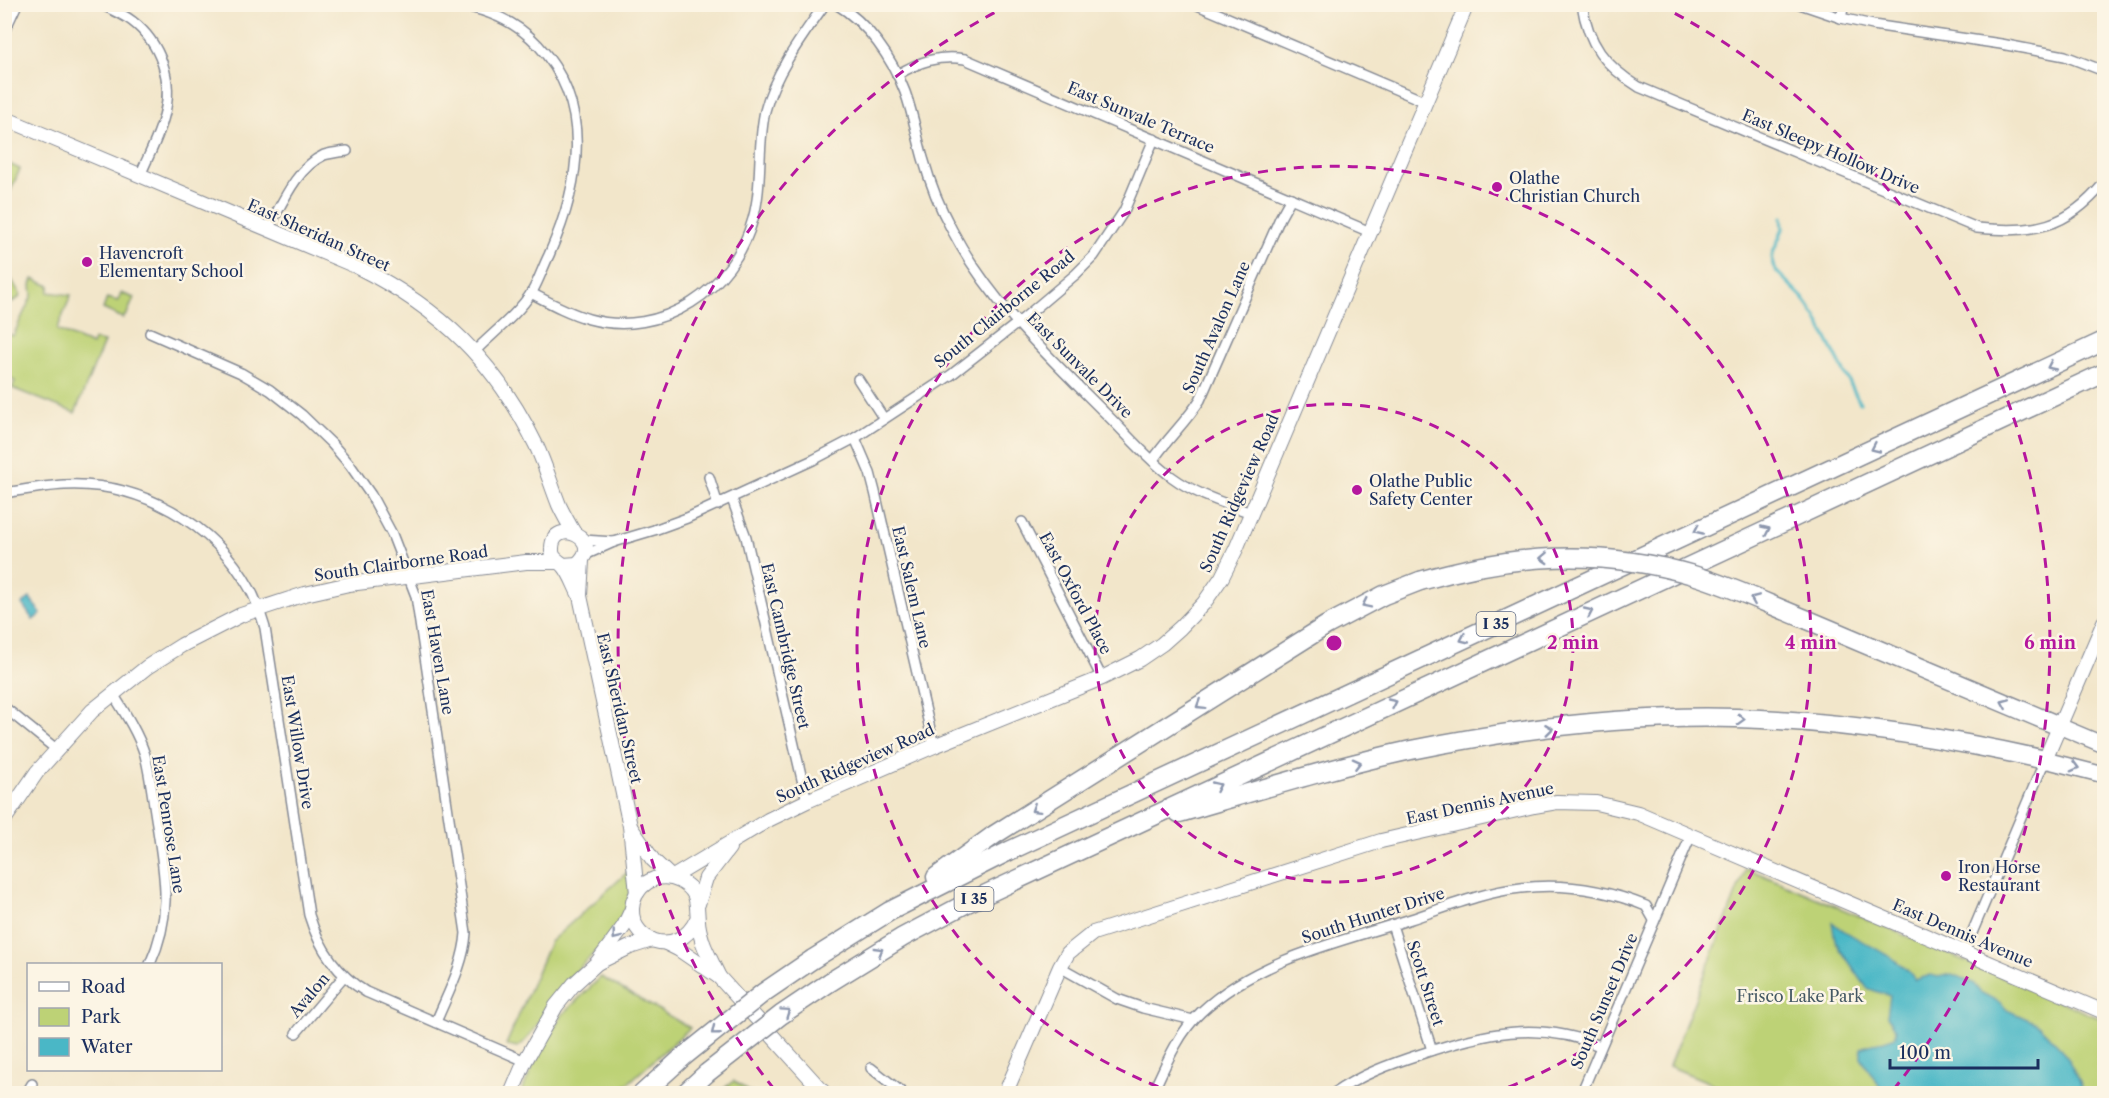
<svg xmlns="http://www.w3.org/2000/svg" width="2109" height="1098" font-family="'Libre Caslon Text',serif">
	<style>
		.green { fill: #bdd276; stroke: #6c806a; stroke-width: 1.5 }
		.water { fill: #4ab7c6; stroke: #327392; stroke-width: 1.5 }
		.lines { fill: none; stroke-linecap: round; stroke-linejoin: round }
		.stream { stroke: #4ab7c6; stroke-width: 3 }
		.street-casing { stroke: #868a94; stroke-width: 12 }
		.secondary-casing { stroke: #868a94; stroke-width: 16 }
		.primary-casing { stroke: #868a94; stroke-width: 18 }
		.highway-casing { stroke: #868a94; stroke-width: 21 }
		.street { stroke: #fff; stroke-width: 9 }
		.secondary { stroke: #fff; stroke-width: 14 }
		.primary { stroke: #fff; stroke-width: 15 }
		.highway { stroke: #fff; stroke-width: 18 }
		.highway-bridge-casing { stroke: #868a94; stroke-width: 21; stroke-linecap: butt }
		.highway-bridge { stroke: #fff; stroke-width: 18 }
		.oneway { stroke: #8d97ae }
		.ring { fill: none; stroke: #b5179e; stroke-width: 3; stroke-dasharray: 10 8 }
		.poi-dot { fill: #b5179e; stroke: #fcf5e5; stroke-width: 2 }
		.labels { text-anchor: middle; stroke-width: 5; stroke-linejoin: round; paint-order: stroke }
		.shield { fill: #fcf5e5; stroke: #5e6a86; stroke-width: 1.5 }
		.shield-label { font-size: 15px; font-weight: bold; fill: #1b2f5e }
		.street-label { font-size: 16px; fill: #1b2f5e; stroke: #fcf5e5 }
		.poi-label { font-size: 16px; fill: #1b2f5e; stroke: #fcf5e5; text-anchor: start }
		.park-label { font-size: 16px; fill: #445864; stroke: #fcf5e5 }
		.centre { fill: #b5179e; stroke: #fcf5e5; stroke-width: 3 }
		.ring-label { font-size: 18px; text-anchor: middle; font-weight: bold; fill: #b5179e; stroke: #fcf5e5; stroke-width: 5; stroke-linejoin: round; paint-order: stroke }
	</style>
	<rect width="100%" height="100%" fill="#fcf5e5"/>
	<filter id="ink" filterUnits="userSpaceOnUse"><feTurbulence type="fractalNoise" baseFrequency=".0167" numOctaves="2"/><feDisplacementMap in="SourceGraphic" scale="12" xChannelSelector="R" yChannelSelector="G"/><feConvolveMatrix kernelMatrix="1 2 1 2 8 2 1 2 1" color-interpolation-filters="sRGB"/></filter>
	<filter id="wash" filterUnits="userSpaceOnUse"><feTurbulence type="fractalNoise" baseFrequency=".008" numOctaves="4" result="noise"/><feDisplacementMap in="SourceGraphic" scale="24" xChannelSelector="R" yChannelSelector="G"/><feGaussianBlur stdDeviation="1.35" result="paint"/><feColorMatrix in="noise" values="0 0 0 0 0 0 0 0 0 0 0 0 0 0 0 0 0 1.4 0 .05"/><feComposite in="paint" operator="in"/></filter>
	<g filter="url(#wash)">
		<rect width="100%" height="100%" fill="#f2e6ca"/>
		<!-- green -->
		<g class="green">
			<path d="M 5,162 L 20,169 L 6,201 L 4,201 Z"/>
			<path d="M 5,268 L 20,294 L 19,298 L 5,306 Z"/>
			<path d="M 33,279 L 50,286 L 48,292 L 71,295 L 57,330 L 92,345 L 94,340 L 104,342 L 75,413 L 12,388 L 15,381 L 5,376 L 5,332 L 13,336 L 32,295 L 31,285 Z"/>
			<path d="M 121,293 L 134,298 L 127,314 L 123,318 L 103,309 L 107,298 L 118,301 Z"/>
			<path d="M 1746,868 L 2104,1020 L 2104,1093 L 1735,1093 L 1669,1066 Z"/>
			<path d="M 630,870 C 631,884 631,901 624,915 C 611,942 580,964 561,988 C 546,1007 538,1031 518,1047 L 506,1045 L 550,942 Z"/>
			<path d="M 601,977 L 690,1028 L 617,1093 L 521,1093 L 540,1050 L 562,1015 Z"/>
			<path d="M 734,1081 L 751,1093 L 718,1093 Z"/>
		</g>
		<!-- water -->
		<g class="water">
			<path d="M 30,598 L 41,614 L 33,620 L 22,604 Z"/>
			<path d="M 1832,922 C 1854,941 1903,957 1915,980 L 1931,975 L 1938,977 L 1952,974 L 1973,983 L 1980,992 L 2001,1003 L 2007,1010 L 2036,1023 L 2058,1045 L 2066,1056 L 2079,1079 L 2084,1093 L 1884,1093 L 1861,1058 L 1861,1048 L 1896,1036 L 1896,1029 L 1887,1016 L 1890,996 L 1867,988 L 1840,949 L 1835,940 Z"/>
		</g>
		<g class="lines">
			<!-- stream -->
			<path class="stream" d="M 1782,217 L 1783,229 L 1772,255 L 1773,265 L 1776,271 L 1803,298 L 1816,317 L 1860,403"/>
		</g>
	</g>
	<g filter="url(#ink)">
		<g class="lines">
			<defs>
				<g id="street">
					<path d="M 100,4 C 111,9 123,14 132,21 C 161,43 174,82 164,116 C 159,137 148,156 140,176"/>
					<path d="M 454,4 C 486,9 516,21 538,45 C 595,106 580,185 549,255 C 543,267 539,280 532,292 C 517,315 494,332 475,351"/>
					<path d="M 836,4 C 868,23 892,58 905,92 C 913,114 917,137 923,158 C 930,183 940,208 952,230 C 989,301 1047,355 1103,411 C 1126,433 1147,459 1172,477 C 1195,494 1224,503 1251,513"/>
					<path d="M 1195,4 L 1426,102"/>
					<path d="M 1582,4 C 1588,44 1605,66 1639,87 L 1977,228 C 2034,233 2066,229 2104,183"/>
					<path d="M 1800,4 L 1841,18 L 1873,25 L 2001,44 L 2065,56 L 2104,71"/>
					<path d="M 1841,18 L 1844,4"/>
					<path d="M 4,32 L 17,4"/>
					<path d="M 897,75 C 920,61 939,55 965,59 L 1370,232"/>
					<path d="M 268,229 C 282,204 296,168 324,155 C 331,153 340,152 347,151"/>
					<path d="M 531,293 C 550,303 568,313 589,319 C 662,339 734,289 753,219 C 763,184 757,146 765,111 C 774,74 803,35 825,4"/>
					<path d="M 150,333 L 241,373 L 270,390 L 302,415 L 332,444 L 350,465 L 371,495 L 392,534 L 416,596 L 466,933 C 464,964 448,993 436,1022"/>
					<path d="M 858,379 L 884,419"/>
					<path d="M 855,438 L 870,473 L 875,492 L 934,746"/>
					<path d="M 1153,460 C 1167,439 1186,422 1200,400 L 1280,218 L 1291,198"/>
					<path d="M 709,477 L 718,505"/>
					<path d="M 4,493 C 24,490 44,486 64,485 C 139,481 214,523 250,589 C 257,601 261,615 265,628 L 309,915 C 319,948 336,974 366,992 L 525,1061"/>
					<path d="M 732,499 L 746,537 L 807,801"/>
					<path d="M 1022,522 L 1102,678"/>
					<path d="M 583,540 L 614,542"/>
					<path d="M 585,555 L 614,542 L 654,530 L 687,518 L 813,460 L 855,438 L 951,375 L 1024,318 L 1076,274 L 1094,256 L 1124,211 L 1154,139"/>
					<path d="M 113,694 C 125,713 138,733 145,755 C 151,778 153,801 157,824 C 165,878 173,913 150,964"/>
					<path d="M 4,707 L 56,749"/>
					<path d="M 1392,925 L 1432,1050"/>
					<path d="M 1964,952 L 2045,760"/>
					<path d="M 1060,967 L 1117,999 L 1143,1008 L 1193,1020"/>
					<path d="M 296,1033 L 344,976"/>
					<path d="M 871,1068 L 904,1094"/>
					<path d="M 26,1094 L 32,1084"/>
					<path d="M 1152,1094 C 1165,1066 1178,1033 1201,1012 C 1257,959 1340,942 1411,919 C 1447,907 1483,892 1521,888 C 1563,883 1606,890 1646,906 L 1654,920"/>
					<path d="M 1333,1094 C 1360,1075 1390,1064 1421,1054 C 1483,1033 1538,1020 1600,1046"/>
					<path d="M 1581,1094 L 1691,835"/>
				</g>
				<g id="secondary">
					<path d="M 4,118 L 358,267 C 441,309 495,361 536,445 C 545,464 551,485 559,505 C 563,514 569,524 574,533"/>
					<path d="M 582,560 L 580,596 L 630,826 L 637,893"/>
					<path d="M 564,565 L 577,564 C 607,539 553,516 552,548 C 551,559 559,560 564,566 C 571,574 575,587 580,596"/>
					<path d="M 2045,760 L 2104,622"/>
					<path d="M 4,820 L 37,772 L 92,711 L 147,667 L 182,645 L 241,615 L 305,594 L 349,584 L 526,562 L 558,562"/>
					<path d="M 631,828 L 653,860 L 671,877"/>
					<path d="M 673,877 L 768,820 L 807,801 L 934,746 L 1102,678 L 1140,659 L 1162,644 L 1180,628 L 1204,603 L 1222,577 L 1236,549 L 1467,4"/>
					<path d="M 698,904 L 706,878 L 729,848"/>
					<path d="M 697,919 C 678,961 624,941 633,902 C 636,892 643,883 654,879 C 663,876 672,877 680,881 C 700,892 696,903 698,920 C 698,928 701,936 703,943 C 707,954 714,966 719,977"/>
					<path d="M 666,943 L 678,949 L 719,977 L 825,1094"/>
					<path d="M 599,962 L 630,947 L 652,940"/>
					<path d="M 511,1094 L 525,1061 L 556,1006 L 574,984 L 597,963 L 624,926 L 632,909"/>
					<path d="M 1005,1094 L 1060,967 L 1068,953 L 1093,933 L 1381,841 L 1534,806 L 1557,802 L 1596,803 L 1638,813 L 2104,1012"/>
				</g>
				<g id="primary">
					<path d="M 2059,726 L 2104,745"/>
					<path d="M 2045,760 L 2104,775"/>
				</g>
				<g id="highway">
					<path d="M 1808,620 L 2059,726"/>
					<path d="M 1179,813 C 1256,791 1333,767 1411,750 C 1515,729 1630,715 1736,718 C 1841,721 1943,737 2045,760"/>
					<path d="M 936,877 L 994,835 L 1327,625 L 1384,595 L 1420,581"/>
					<path d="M 813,959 L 890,911 L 1009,851 L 2104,341"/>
					<path d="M 830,982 L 903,937 L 967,903 L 2104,373"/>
					<path d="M 642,1094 L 683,1057"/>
					<path d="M 684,1094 L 707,1073"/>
				</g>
			</defs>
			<!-- street casing -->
			<use href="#street" class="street-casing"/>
			<!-- secondary casing -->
			<use href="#secondary" class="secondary-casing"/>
			<!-- primary casing -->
			<use href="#primary" class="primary-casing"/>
			<!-- highway casing -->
			<use href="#highway" class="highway-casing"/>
			<!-- street -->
			<use href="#street" class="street"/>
			<!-- secondary -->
			<use href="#secondary" class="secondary"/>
			<!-- primary -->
			<use href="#primary" class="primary"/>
			<!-- highway -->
			<use href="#highway" class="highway"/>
			<defs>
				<g id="highway-bridge">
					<path d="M 1420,581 C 1513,554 1600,548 1693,575 C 1733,587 1770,605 1808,620"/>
					<path d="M 683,1057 L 763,993 L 813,959"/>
					<path d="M 707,1073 L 781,1015 L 830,982"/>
				</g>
			</defs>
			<!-- highway-bridge casing -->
			<use href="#highway-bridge" class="highway-bridge-casing"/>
			<!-- highway-bridge -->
			<use href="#highway-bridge" class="highway-bridge"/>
		</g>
		<!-- one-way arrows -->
		<defs><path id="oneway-chevron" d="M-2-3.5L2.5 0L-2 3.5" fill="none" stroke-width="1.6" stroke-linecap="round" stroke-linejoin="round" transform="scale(1.5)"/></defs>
		<g class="oneway">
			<use href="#oneway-chevron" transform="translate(2051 366) rotate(155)"/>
			<use href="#oneway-chevron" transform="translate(1875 448) rotate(155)"/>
			<use href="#oneway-chevron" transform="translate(1698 530) rotate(155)"/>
			<use href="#oneway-chevron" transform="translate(1766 530) rotate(-25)"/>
			<use href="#oneway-chevron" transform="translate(1544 558) rotate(177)"/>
			<use href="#oneway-chevron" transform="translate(1754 599) rotate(-157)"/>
			<use href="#oneway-chevron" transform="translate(1366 604) rotate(154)"/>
			<use href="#oneway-chevron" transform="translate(1589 612) rotate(-25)"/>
			<use href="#oneway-chevron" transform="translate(1464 639) rotate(155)"/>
			<use href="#oneway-chevron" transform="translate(1393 703) rotate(-25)"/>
			<use href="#oneway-chevron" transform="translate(2005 703) rotate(-157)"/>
			<use href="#oneway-chevron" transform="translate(1200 705) rotate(148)"/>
			<use href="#oneway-chevron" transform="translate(1741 719) rotate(2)"/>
			<use href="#oneway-chevron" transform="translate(1549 729) rotate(-7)"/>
			<use href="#oneway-chevron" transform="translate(1357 763) rotate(-14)"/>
			<use href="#oneway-chevron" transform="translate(2075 767) rotate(15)"/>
			<use href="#oneway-chevron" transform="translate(1217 786) rotate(-25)"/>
			<use href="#oneway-chevron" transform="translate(1035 809) rotate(148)"/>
			<use href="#oneway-chevron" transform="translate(616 936) rotate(128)"/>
			<use href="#oneway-chevron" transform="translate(879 951) rotate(-31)"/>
			<use href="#oneway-chevron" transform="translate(786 1012) rotate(-35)"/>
			<use href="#oneway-chevron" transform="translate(715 1031) rotate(141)"/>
		</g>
	</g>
	<!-- distance rings -->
	<g class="ring">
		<circle cx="1334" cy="643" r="239"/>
		<path d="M1175 1093A477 477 0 1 1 1493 1093"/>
		<path d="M774 1089A716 716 0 0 1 1009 5M1659 5A716 716 0 0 1 1894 1089"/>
	</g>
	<!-- markers -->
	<g class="poi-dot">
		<circle cx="1497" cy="187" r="6"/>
		<circle cx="87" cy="262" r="6"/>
		<circle cx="1357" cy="490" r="6"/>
		<circle cx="1946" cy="876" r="6"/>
	</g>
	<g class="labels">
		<!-- shield labels -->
		<g class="shield">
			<rect x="1476.5" y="612" width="39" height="24" rx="4.5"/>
			<rect x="954.5" y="887" width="39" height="24" rx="4.5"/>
		</g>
		<g class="shield-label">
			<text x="1496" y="629">I 35</text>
			<text x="974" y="904">I 35</text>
		</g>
		<!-- street labels -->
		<g class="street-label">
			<text transform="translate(1141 117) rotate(23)" y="6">East Sunvale Terrace</text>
			<text transform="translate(1831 151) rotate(23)" y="6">East Sleepy Hollow Drive</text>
			<text transform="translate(319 235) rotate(24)" y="6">East Sheridan Street</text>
			<text transform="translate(1004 309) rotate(-39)" y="6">South Clairborne Road</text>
			<text transform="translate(1216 327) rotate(-66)" y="6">South Avalon Lane</text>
			<text transform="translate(1080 365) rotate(45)" y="6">East Sunvale Drive</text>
			<text transform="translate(1239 493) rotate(-66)" y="6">South Ridgeview Road</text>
			<text transform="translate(401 563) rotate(-8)" y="6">South Clairborne Road</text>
			<text transform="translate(912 587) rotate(77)" y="6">East Salem Lane</text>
			<text transform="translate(1076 593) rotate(62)" y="6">East Oxford Place</text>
			<text transform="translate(786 646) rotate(77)" y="6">East Cambridge Street</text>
			<text transform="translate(438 652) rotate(80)" y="6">East Haven Lane</text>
			<text transform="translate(620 708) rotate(77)" y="6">East Sheridan Street</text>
			<text transform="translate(298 742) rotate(81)" y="6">East Willow Drive</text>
			<text transform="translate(855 763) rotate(-24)" y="6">South Ridgeview Road</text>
			<text transform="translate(1480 803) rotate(-12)" y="6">East Dennis Avenue</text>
			<text transform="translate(169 824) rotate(81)" y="6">East Penrose Lane</text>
			<text transform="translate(1373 915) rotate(-18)" y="6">South Hunter Drive</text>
			<text transform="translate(1963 933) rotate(23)" y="6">East Dennis Avenue</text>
			<text transform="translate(1426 983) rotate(72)" y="6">Scott Street</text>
			<text transform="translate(309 995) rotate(-50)" y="6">Avalon</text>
			<text transform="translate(1604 1001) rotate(-67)" y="6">South Sunset Drive</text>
		</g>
		<!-- poi labels -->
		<g class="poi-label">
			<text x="1509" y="184">Olathe<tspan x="1509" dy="18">Christian Church</tspan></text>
			<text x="99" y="259">Havencroft<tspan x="99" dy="18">Elementary School</tspan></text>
			<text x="1369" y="487">Olathe Public<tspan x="1369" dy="18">Safety Center</tspan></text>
			<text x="1958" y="873">Iron Horse<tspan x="1958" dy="18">Restaurant</tspan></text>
		</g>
		<!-- park labels -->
		<g class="park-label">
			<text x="1800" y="1002">Frisco Lake Park</text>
		</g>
	</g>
	<circle cx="1334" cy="643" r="9" class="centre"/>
	<g class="ring-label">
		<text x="1573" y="649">2 min</text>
		<text x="1811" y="649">4 min</text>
		<text x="2050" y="649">6 min</text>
	</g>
	<!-- margin -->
	<rect width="2109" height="1098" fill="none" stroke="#fcf5e5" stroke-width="24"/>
	<!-- legend -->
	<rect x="27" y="963" width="195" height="108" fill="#fcf5e5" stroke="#a2a6af" stroke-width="1.5"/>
	<rect x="39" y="982" width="30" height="9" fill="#ffffff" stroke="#a2a6af" stroke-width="1.5"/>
	<text x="81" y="993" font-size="18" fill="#1b2f5e">Road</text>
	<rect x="39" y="1008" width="30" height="18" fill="#bdd276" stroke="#a2a6af" stroke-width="1.5"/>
	<text x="81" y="1023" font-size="18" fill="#1b2f5e">Park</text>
	<rect x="39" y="1038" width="30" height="18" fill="#4ab7c6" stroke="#a2a6af" stroke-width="1.5"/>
	<text x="81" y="1053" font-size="18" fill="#1b2f5e">Water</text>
	<!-- scale -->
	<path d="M1890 1059v9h148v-9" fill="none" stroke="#1b2f5e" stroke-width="3"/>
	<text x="1899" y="1059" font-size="18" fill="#1b2f5e" stroke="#fcf5e5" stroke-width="4.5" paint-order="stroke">100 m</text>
</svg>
